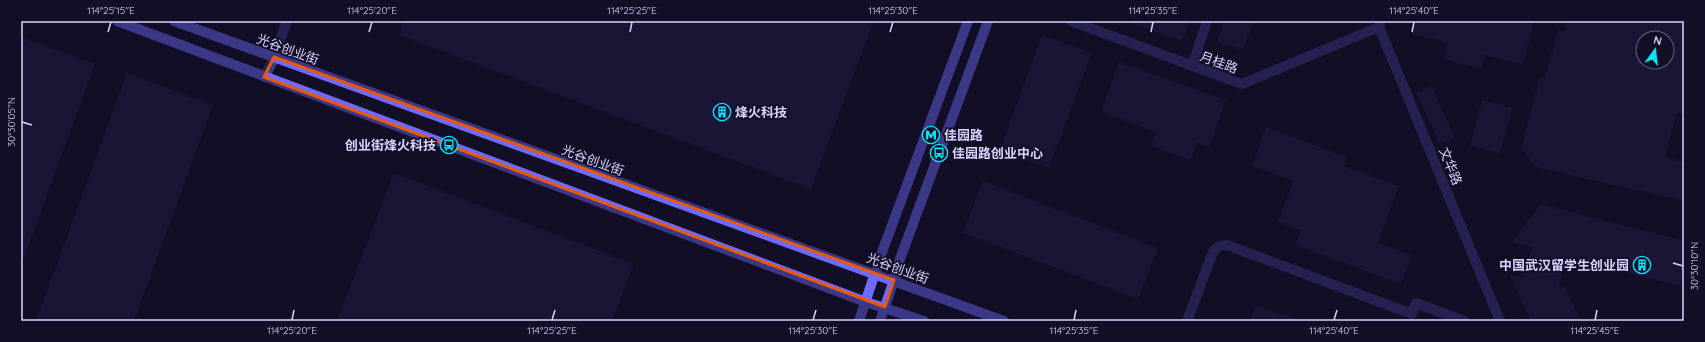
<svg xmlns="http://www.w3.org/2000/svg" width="1705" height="342" font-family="Quicksand,'Noto Sans SC',sans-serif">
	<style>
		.building { fill: #241b47; fill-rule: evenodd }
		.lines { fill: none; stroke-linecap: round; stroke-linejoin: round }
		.street { stroke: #3d3a85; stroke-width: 10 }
		.secondary { stroke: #6f6bff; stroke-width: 10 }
		.marked { fill: none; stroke: #e8590c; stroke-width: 3; stroke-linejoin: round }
		.ticks { fill: none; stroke: #d9d4ff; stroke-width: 1.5 }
		.labels { text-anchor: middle; stroke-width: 3.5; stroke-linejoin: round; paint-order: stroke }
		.street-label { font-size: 13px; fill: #d9d4ff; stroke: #130f26 }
		.poi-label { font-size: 13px; font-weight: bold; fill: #d9d4ff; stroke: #130f26; text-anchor: start }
		.neatline { fill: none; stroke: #d9d4ff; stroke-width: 1.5 }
		.ticks-label { font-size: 10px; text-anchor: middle; fill: #d9d4ff }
	</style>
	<rect width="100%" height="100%" fill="#130f26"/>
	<!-- building -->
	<g class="building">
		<path d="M 404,21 L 874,21 L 811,189 L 399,35 Z"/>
		<path d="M 1130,21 L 1189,21 L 1182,41 L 1129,22 Z"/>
		<path d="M 1225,21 L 1253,21 L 1243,51 L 1217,41 Z"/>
		<path d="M 1415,21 L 1534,21 L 1523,64 L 1485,55 L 1482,69 L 1444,59 L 1448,43 L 1412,34 Z"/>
		<path d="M 1568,21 L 1684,21 L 1684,114 L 1677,113 L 1665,157 L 1684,162 L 1684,201 L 1535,167 L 1521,148 L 1540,77 L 1545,78 L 1558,30 L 1565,32 ZM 1643,38 L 1667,38 L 1667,62 L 1643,62 Z"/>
		<path d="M 1042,35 L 1092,53 L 1049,168 L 1000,150 Z"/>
		<path d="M 21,37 L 95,64 L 22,263 L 21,263 Z"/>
		<path d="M 1119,62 L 1226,100 L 1209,147 L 1197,143 L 1191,160 L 1151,146 L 1156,132 L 1101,112 Z"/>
		<path d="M 127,73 L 213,105 L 134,321 L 36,321 Z"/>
		<path d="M 1431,86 L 1455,137 L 1440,144 L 1416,93 Z"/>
		<path d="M 1482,100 L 1512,108 L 1500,154 L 1470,146 Z"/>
		<path d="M 1266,127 L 1347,157 L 1344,166 L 1399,186 L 1378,243 L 1412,255 L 1401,284 L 1295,245 L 1301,230 L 1278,222 L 1293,181 L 1252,166 Z"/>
		<path d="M 394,173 L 634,264 L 612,321 L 337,321 Z"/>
		<path d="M 983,181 L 1158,248 L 1138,299 L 963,233 Z"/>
		<path d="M 1541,204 L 1684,241 L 1684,280 L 1682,286 L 1566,257 L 1559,287 L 1565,288 L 1581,321 L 1531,321 L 1509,274 L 1523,278 L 1532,247 L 1512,242 Z"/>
		<path d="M 1255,306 L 1297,319 L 1296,321 L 1250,321 Z"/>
	</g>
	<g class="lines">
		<!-- street -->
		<g class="street">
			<path d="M 1071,21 L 1242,84 L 1379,27"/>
			<path d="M 1381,21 L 1379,27 L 1500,321"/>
			<path d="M 1192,66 L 1207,21"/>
			<path d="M 264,77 L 271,65 L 287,21"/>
			<path d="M 1187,321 L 1213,252 L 1219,246 L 1227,245 L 1412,314 L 1416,303 L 1464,321"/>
		</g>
		<!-- secondary -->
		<g class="secondary">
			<path d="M 117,21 L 866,302 L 924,321"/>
			<path d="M 174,21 L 1004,321"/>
			<path d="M 859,321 L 882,252 L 968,21"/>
			<path d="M 880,321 L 894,280 L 900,259 L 988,21"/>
		</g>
	</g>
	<!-- marked area -->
	<path d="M0 0H1705V342H0ZM 274,57 L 894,280 L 885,307 L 264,77 Z" fill="#130f26" fill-opacity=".55" fill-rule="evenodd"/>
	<path class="marked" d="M 274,57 L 894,280 L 885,307 L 264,77 Z"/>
	<!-- ticks -->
	<path class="ticks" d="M 108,32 L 111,22M 369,32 L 372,22M 630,32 L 632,22M 890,32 L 893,22M 1151,32 L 1153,22M 1412,32 L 1414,22M 22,122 L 32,125M 1673,263 L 1683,266M 292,320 L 294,310M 552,320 L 555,310M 813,320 L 816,310M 1074,320 L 1076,310M 1334,320 L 1337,310M 1595,320 L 1597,310"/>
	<!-- icons -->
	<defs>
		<symbol id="building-ring" viewBox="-11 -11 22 22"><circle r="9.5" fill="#130f26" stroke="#00e5ff" stroke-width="1.5"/><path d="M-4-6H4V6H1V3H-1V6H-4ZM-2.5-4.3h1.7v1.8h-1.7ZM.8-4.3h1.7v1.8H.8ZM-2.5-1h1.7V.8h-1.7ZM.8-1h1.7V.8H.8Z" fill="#00e5ff"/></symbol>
		<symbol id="metro-ring" viewBox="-11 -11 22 22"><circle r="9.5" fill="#130f26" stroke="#00e5ff" stroke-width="1.5"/><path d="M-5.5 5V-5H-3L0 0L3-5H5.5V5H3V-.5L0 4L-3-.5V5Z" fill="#00e5ff"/></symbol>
		<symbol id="bus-ring" viewBox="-11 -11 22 22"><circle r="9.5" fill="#130f26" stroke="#00e5ff" stroke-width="1.5"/><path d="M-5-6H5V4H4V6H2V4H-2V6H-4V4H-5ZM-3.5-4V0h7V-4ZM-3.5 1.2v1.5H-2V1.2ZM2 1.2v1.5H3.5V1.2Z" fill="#00e5ff"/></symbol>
	</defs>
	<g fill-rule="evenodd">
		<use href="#building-ring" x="712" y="102" width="20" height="20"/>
		<use href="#metro-ring" x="921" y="125" width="20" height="20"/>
		<use href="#bus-ring" x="439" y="135" width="20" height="20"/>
		<use href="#bus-ring" x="929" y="143" width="20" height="20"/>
		<use href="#building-ring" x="1632" y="255" width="20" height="20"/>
	</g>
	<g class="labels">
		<!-- street labels -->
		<g class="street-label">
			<text transform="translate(288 49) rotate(20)" y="5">光谷创业街</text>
			<text transform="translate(1219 62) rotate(20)" y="5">月桂路</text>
			<text transform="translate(593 160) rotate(20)" y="5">光谷创业街</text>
			<text transform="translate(1451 166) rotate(68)" y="5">文华路</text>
			<text transform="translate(898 268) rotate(20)" y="5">光谷创业街</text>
		</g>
		<!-- poi labels -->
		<g class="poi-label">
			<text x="735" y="117">烽火科技</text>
			<text x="944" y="140">佳园路</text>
			<text x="436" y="150" text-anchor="end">创业街烽火科技</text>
			<text x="952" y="158">佳园路创业中心</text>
			<text x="1629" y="270" text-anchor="end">中国武汉留学生创业园</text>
		</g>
	</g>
	<!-- border -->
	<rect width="1705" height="342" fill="none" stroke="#130f26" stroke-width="44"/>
	<!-- north arrow -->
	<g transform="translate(1655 50) rotate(15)"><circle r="19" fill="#130f26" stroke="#625e7d"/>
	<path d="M0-3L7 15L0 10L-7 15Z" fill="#00e5ff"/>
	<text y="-6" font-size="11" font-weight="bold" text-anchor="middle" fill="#d9d4ff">N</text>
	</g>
	<rect x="22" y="22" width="1661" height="298" class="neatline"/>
	<g class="ticks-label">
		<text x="111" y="14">114°25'15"E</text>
		<text x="372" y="14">114°25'20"E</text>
		<text x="632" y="14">114°25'25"E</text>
		<text x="893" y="14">114°25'30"E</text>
		<text x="1153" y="14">114°25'35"E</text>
		<text x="1414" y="14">114°25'40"E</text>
		<text transform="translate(11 122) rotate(-90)" y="4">30°30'05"N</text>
		<text transform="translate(1694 266) rotate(-90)" y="4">30°30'10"N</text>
		<text x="292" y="334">114°25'20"E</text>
		<text x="552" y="334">114°25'25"E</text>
		<text x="813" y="334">114°25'30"E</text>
		<text x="1074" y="334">114°25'35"E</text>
		<text x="1334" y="334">114°25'40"E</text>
		<text x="1595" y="334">114°25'45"E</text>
	</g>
</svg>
